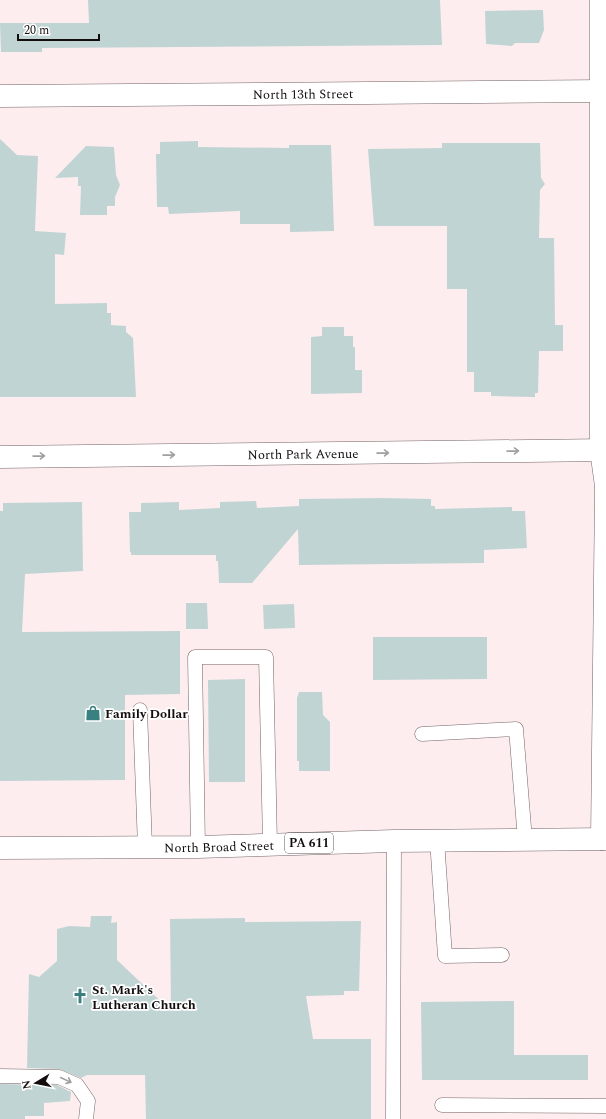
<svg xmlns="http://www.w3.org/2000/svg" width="606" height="1119" font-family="Spectral,serif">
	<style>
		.building { fill: #c1d4d4 }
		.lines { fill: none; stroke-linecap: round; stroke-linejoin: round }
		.lane-casing { stroke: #746465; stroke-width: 15 }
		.street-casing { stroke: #746465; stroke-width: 23 }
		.primary-casing { stroke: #746465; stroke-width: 23 }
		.lane { stroke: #fff; stroke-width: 14 }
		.street { stroke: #fff; stroke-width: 22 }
		.primary { stroke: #fff; stroke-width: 22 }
		.oneway { stroke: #a19e9f }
		.labels { text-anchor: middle; stroke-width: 3.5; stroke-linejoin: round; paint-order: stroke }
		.shield { fill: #fff; stroke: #5a5656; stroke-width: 1 }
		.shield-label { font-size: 12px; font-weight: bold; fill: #130d0e }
		.street-label { font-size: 13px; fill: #130d0e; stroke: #fff }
		.poi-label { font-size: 13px; font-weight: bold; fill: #130d0e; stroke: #fff; text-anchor: start }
	</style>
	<rect width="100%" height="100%" fill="#fdedee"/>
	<!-- building -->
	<g class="building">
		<path d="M 88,0 L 440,0 L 442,45 L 42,48 L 42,52 L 1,52 L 0,23 L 89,23 Z"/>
		<path d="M 543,10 L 544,30 L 539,43 L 515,43 L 512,46 L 486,44 L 485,11 Z"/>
		<path d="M 0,139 L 17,155 L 38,156 L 35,231 L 66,233 L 64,255 L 55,254 L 55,304 L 107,303 L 107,313 L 111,313 L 111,325 L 126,326 L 126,332 L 133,338 L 136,397 L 0,397 Z"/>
		<path d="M 198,141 L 198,147 L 289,148 L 289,145 L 331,145 L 334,231 L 290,232 L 290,224 L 240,224 L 240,211 L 169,214 L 168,207 L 157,207 L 156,154 L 160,154 L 160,142 Z"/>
		<path d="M 442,143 L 540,143 L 541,178 L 545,184 L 540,190 L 539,238 L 554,238 L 555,325 L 563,325 L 563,351 L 539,351 L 538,393 L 535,393 L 535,397 L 491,396 L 491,392 L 474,392 L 474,372 L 467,372 L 467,289 L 447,289 L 447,226 L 374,226 L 368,149 L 442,148 Z"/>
		<path d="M 86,146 L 114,147 L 116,175 L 120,185 L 115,197 L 115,206 L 107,206 L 107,215 L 80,215 L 81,186 L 78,186 L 78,177 L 55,178 Z"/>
		<path d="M 322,327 L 344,327 L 344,336 L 353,336 L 353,346 L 355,348 L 355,370 L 362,370 L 362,393 L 311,394 L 311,337 L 322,336 Z"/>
		<path d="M 382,498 L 431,499 L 431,506 L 435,506 L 435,509 L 512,507 L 512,511 L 525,511 L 527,548 L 484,550 L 484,563 L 299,565 L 298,529 L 252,583 L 219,583 L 218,561 L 216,561 L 216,555 L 131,555 L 131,552 L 130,552 L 129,512 L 141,512 L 141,503 L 179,502 L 179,510 L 220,508 L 220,502 L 256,501 L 257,508 L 299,506 L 299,499 Z"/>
		<path d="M 82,502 L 83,571 L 25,574 L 22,632 L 180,631 L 180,694 L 125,695 L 125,780 L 0,781 L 0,511 L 3,511 L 3,503 Z"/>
		<path d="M 186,603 L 207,603 L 208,629 L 186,629 Z"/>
		<path d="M 294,604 L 295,628 L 264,629 L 263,605 Z"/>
		<path d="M 373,637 L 487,637 L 487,679 L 373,680 Z"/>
		<path d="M 245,679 L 245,782 L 209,782 L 208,680 Z"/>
		<path d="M 299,692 L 322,692 L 323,715 L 330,722 L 330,771 L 299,771 L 299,761 L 297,761 L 297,698 Z"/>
		<path d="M 91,916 L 112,916 L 111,923 L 117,922 L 117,960 L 171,1011 L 170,919 L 245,918 L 245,922 L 361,921 L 359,991 L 344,991 L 344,995 L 306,996 L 313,1039 L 371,1039 L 371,1119 L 146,1119 L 145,1075 L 87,1075 L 81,1078 L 59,1069 L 27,1068 L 29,974 L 39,977 L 57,961 L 57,929 L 69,926 L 90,927 Z"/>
		<path d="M 514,1001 L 514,1055 L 588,1055 L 588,1080 L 422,1080 L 421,1002 Z"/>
		<path d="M 0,1084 L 57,1085 L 71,1092 L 70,1101 L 44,1103 L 44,1116 L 25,1116 L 25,1119 L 0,1119 Z"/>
	</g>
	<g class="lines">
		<defs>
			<g id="lane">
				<path d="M 140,710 L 145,847"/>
				<path d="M 422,734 L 516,729 L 525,840"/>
				<path d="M 437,840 L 445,956 L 502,955"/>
				<path d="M 198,847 L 195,657 L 266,657 L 270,844"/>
				<path d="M 0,1076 L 59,1077 L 77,1085 L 88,1101 L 86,1119"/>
				<path d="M 442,1105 L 606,1106"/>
				<path d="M 393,1119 L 394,841"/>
			</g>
			<g id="street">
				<path d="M 601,0 L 601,450 L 606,486"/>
				<path id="s1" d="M 0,96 L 606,91"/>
				<path id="s2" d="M 0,457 L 606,450"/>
				<path d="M 602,839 L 606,490"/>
			</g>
			<g id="primary">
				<path id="s3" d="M 0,848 L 198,847 L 394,841 L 606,839"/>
			</g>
		</defs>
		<!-- lane casing -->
		<use href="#lane" class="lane-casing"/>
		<!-- street casing -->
		<use href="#street" class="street-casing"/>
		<!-- primary casing -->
		<use href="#primary" class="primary-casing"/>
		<!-- lane -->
		<use href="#lane" class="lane"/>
		<!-- street -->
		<use href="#street" class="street"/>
		<!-- primary -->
		<use href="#primary" class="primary"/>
	</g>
	<!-- one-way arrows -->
	<defs><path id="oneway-shaft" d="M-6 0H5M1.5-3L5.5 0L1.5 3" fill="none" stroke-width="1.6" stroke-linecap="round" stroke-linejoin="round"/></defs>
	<g class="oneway">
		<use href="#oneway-shaft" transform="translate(513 451) rotate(-1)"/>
		<use href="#oneway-shaft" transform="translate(383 453) rotate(-1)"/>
		<use href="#oneway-shaft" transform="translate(169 455) rotate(-1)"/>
		<use href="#oneway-shaft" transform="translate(39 456) rotate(-1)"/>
		<use href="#oneway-shaft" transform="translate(66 1080) rotate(25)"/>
	</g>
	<!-- icons -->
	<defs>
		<symbol id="shop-bare" viewBox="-9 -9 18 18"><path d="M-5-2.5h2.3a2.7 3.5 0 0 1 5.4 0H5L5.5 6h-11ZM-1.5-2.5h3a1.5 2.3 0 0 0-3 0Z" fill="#398181" stroke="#fff" stroke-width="2.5" paint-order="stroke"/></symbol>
		<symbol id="church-bare" viewBox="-9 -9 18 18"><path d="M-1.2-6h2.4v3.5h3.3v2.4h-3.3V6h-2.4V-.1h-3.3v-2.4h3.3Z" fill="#398181" stroke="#fff" stroke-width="2.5" paint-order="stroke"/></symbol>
	</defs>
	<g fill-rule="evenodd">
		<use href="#shop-bare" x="82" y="702" width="22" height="22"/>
		<use href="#church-bare" x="69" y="985" width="22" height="22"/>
	</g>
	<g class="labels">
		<!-- shield labels -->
		<rect class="shield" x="285" y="833" width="48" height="20" rx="3"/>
		<g class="shield-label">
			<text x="309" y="847">PA 611</text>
		</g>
		<!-- street labels -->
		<g class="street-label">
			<text dy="5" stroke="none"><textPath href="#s1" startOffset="303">North 13th Street</textPath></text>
			<text dy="5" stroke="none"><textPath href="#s2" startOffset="303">North Park Avenue</textPath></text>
			<text dy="5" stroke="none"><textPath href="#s3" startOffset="219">North Broad Street</textPath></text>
		</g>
		<!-- poi labels -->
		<g class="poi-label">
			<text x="105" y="718">Family Dollar</text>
			<text x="92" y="994">St. Mark's<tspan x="92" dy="15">Lutheran Church</tspan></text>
		</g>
	</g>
	<!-- north arrow -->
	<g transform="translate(36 1083) rotate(260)" stroke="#ffffff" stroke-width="3" paint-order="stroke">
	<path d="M0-3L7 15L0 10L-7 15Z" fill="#130d0e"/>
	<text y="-6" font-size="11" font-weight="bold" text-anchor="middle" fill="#130d0e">N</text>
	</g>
	<!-- scale -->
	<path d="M18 34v6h81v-6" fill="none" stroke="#130d0e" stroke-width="2"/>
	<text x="24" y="34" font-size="12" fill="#130d0e" stroke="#ffffff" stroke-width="3" paint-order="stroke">20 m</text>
</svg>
